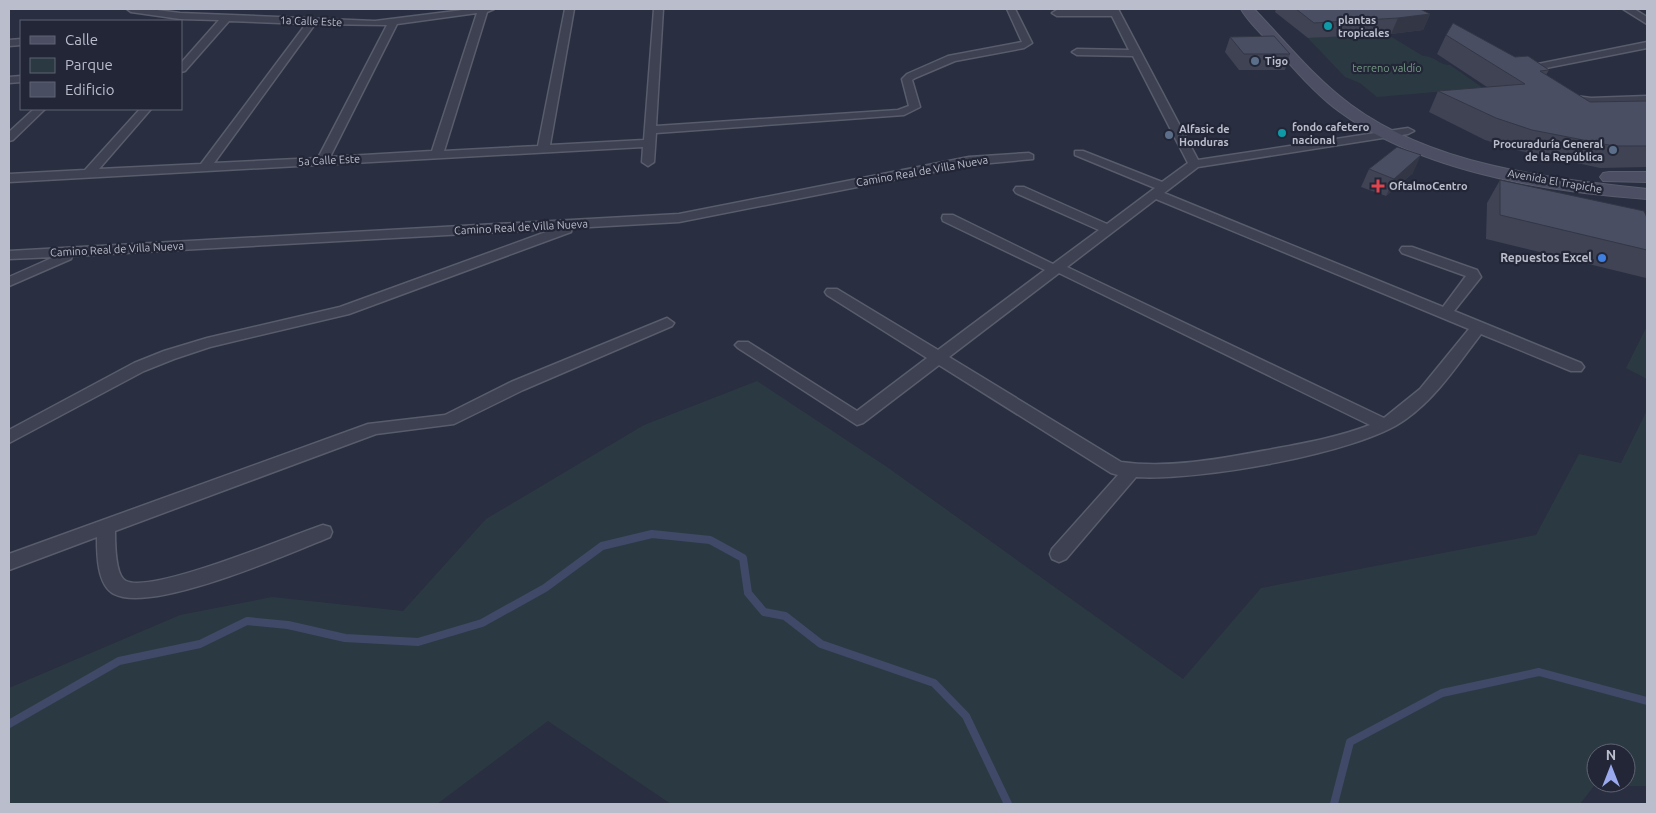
<svg xmlns="http://www.w3.org/2000/svg" width="1656" height="813" font-family="Ubuntu,sans-serif">
	<style>
		.green { fill: #2b3a42; fill-rule: evenodd }
		.lines { fill: none; stroke-linecap: round; stroke-linejoin: round }
		.stream { stroke: #414968; stroke-width: 8 }
		.street-casing { stroke: #585c6b; stroke-width: 3 }
		.secondary-casing { stroke: #585c6b; stroke-width: 2 }
		.street { fill: #3d4151; fill-rule: evenodd }
		.secondary { fill: #4c4f63; fill-rule: evenodd }
		.wall { fill: #3f4354 }
		.shaded-wall { fill: #333745 }
		.building { fill: #494e62; stroke: #333745 }
		.culture-dot { fill: #0f9aa8; stroke: #222636; stroke-width: 2 }
		.service-dot { fill: #5c6f8a; stroke: #222636; stroke-width: 2 }
		.health-dot { fill: #e0444e; stroke: #222636; stroke-width: 2 }
		.shop-dot { fill: #3f7fe0; stroke: #222636; stroke-width: 2 }
		.labels { text-anchor: middle; stroke-width: 4.5; stroke-linejoin: round; paint-order: stroke }
		.far-poi-label { font-size: 11px; font-weight: bold; fill: #babdcb; stroke: #222636; text-anchor: start }
		.far-street-label { font-size: 11px; fill: #babdcb; stroke: #222636 }
		.far-park-label { font-size: 11px; fill: #749985; stroke: #222636 }
		.poi-label { font-size: 12px; font-weight: bold; fill: #babdcb; stroke: #222636; text-anchor: end }
	</style>
	<rect width="100%" height="100%" fill="#292e41"/>
	<!-- green -->
	<g class="green">
		<path d="M 1385,33 L 1423,56 C 1433,55 1439,65 1450,65 L 1483,88 L 1377,97 L 1360,83 L 1345,77 L 1308,38 Z"/>
		<path d="M 1647,326 L 1647,379 L 1626,368 Z"/>
		<path d="M 757,381 L 887,467 L 1183,679 L 1261,588 L 1536,535 L 1579,454 L 1621,463 L 1647,410 L 1647,786 L 1594,786 L 1580,804 L 671,804 L 548,721 L 437,804 L 9,804 L 9,688 L 180,615 L 272,597 L 403,611 L 486,519 L 644,425 ZM 1596,753 L 1626,753 L 1626,783 L 1596,783 Z"/>
	</g>
	<g class="lines">
		<!-- stream -->
		<g class="stream">
			<path d="M 9,724 L 119,661 L 200,644 L 247,621 L 288,625 L 345,638 L 418,642 L 482,623 L 545,588 L 602,546 L 652,534 L 710,540 L 743,558 L 748,593 L 764,612 L 785,616 L 821,644 L 934,683 L 966,716 L 1008,804"/>
			<path d="M 1334,804 L 1350,742 L 1442,693 L 1539,672 L 1647,701"/>
		</g>
		<defs>
			<g id="street">
				<path d="M 127,9 L 149,9 L 180,13 L 375,21 L 471,9 L 494,9 L 487,12 L 444,151 L 538,146 L 565,9 L 574,9 L 550,145 L 644,140 L 654,9 L 663,9 L 656,126 L 898,110 L 909,106 L 902,79 L 907,74 L 948,56 L 1022,42 L 1007,9 L 1015,9 L 1032,43 L 1024,48 L 955,61 L 915,78 L 912,80 L 920,107 L 904,115 L 656,133 L 654,162 L 648,166 L 642,162 L 643,147 L 9,182 L 9,174 L 85,170 L 140,109 L 151,109 L 99,169 L 201,164 L 306,24 L 229,21 L 185,71 L 181,72 L 181,63 L 219,20 L 180,19 L 131,12 ZM 477,13 L 432,151 L 330,157 L 397,24 ZM 315,24 L 387,25 L 318,158 L 214,163 Z"/>
				<path d="M 1109,9 L 1118,9 L 1198,160 L 1408,128 L 1414,131 L 1408,134 L 1198,167 L 1164,193 L 1443,307 L 1466,276 L 1402,253 L 1400,250 L 1402,247 L 1412,247 L 1477,270 L 1481,277 L 1454,311 L 1581,363 L 1584,367 L 1581,371 L 1571,371 L 1481,334 C 1458,364 1437,397 1406,419 C 1359,454 1196,481 1136,477 L 1066,559 L 1059,562 L 1052,559 L 1050,554 L 1052,549 L 1118,475 L 1111,473 L 939,365 L 863,423 L 857,425 L 738,348 L 735,345 L 738,342 L 748,342 L 857,411 L 927,358 L 827,295 L 825,292 L 827,289 L 837,289 L 938,350 L 1045,270 L 943,221 L 942,218 L 943,215 L 953,215 L 1053,264 L 1099,230 L 1016,193 L 1014,190 L 1016,187 L 1024,187 L 1107,224 L 1155,188 L 1075,155 L 1075,151 L 1083,151 L 1162,182 L 1188,163 L 1133,56 L 1077,55 L 1072,52 L 1077,49 L 1129,50 L 1112,16 L 1057,16 L 1052,13 L 1057,10 ZM 1156,199 L 1469,329 L 1420,389 L 1384,418 L 1067,267 ZM 1059,273 L 1370,425 C 1339,437 1306,443 1273,449 C 1224,458 1171,469 1121,462 L 949,357 Z"/>
				<path d="M 1623,9 L 1634,9 L 1647,17 L 1647,24 Z"/>
				<path d="M 21,39 L 21,45 L 9,46 L 9,40 Z"/>
				<path d="M 1647,42 L 1647,48 L 1536,70 L 1535,72 L 1537,77 L 1532,80 L 1528,79 L 1524,71 L 1533,65 Z"/>
				<path d="M 21,76 L 21,82 L 9,83 L 9,77 Z"/>
				<path d="M 1567,95 L 1591,98 L 1647,96 L 1647,102 L 1591,104 L 1563,100 L 1562,98 Z"/>
				<path d="M 34,109 L 45,109 L 13,140 L 9,141 L 9,132 Z"/>
				<path d="M 1029,153 L 1033,155 L 1033,159 L 969,165 L 679,222 L 572,228 L 571,232 L 349,314 L 210,347 L 174,359 L 144,371 L 9,443 L 9,430 L 134,363 L 164,351 L 207,338 L 340,307 L 554,229 L 72,256 L 71,259 L 9,286 L 9,277 L 54,257 L 9,259 L 9,251 L 679,214 L 969,157 Z"/>
				<path d="M 667,318 L 674,323 L 672,326 L 523,390 L 454,424 L 376,434 L 115,531 C 115,542 115,576 126,581 C 153,594 289,536 323,525 L 330,527 L 332,532 L 330,537 C 288,554 152,614 114,594 C 97,585 97,554 97,537 L 9,570 L 9,554 L 368,424 L 445,415 L 511,382 Z"/>
			</g>
			<g id="secondary">
				<path d="M 1241,9 L 1254,9 C 1285,41 1314,78 1351,105 C 1434,166 1548,178 1647,189 L 1647,199 C 1548,192 1422,172 1340,112 C 1318,96 1299,75 1281,54 C 1268,40 1250,25 1241,9 Z"/>
				<path d="M 1609,172 L 1647,172 L 1647,182 L 1603,181 L 1600,177 L 1603,173 Z"/>
			</g>
		</defs>
		<!-- street casing -->
		<use href="#street" class="street-casing"/>
		<!-- secondary casing -->
		<use href="#secondary" class="secondary-casing"/>
		<!-- street -->
		<use href="#street" class="street"/>
		<!-- secondary -->
		<use href="#secondary" class="secondary"/>
	</g>
	<!-- wall -->
	<g class="wall">
		<path d="M 1276,9 L 1420,9 L 1430,14 L 1423,30 L 1391,34 L 1308,38 L 1275,12 Z"/>
		<path d="M 1446,35 L 1515,57 L 1549,70 L 1546,75 L 1590,102 L 1647,101 L 1647,167 L 1600,168 L 1520,151 L 1485,140 L 1429,112 L 1438,91 L 1487,87 L 1437,54 Z"/>
		<path d="M 1230,37 L 1290,54 L 1285,70 L 1239,70 L 1225,52 Z"/>
		<path d="M 1369,169 L 1413,173 L 1386,196 L 1361,187 Z"/>
		<path d="M 1500,180 L 1647,218 L 1647,277 L 1646,278 L 1486,239 L 1487,203 Z"/>
	</g>
	<!-- shaded-wall -->
	<g class="shaded-wall">
		<path d="M 1430,14 L 1423,30 L 1391,34 L 1398,18 Z"/>
		<path d="M 1421,155 L 1413,173 L 1386,196 L 1394,179 Z"/>
	</g>
	<!-- building -->
	<g class="building">
		<path d="M 1296,9 L 1420,9 L 1430,14 L 1398,18 L 1314,23 Z"/>
		<path d="M 1453,23 L 1515,57 L 1528,56 L 1549,70 L 1540,71 L 1590,102 L 1647,101 L 1647,146 L 1614,146 L 1532,130 L 1496,118 L 1438,91 L 1525,84 L 1446,35 Z"/>
		<path d="M 1274,36 L 1290,54 L 1244,54 L 1230,37 Z"/>
		<path d="M 1397,147 L 1421,155 L 1394,179 L 1369,169 Z"/>
		<path d="M 1500,180 L 1644,211 L 1647,218 L 1647,250 L 1500,215 Z"/>
	</g>
	<!-- markers -->
	<g class="culture-dot">
		<circle cx="1328" cy="26" r="5"/>
		<circle cx="1282" cy="133" r="5"/>
	</g>
	<g class="service-dot">
		<circle cx="1255" cy="61" r="5"/>
		<circle cx="1169" cy="135" r="5"/>
		<circle cx="1613" cy="150" r="5"/>
	</g>
	<path class="health-dot" d="M1375.5 178.5h5v5h5v5h-5v5h-5v-5h-5v-5h5z"/>
	<circle class="shop-dot" cx="1602" cy="258" r="5"/>
	<g class="labels">
		<!-- far-poi labels -->
		<g class="far-poi-label">
			<text x="1338" y="24">plantas<tspan x="1338" dy="13">tropicales</tspan></text>
			<text x="1265" y="65">Tigo</text>
			<text x="1292" y="131">fondo cafetero<tspan x="1292" dy="13">nacional</tspan></text>
			<text x="1179" y="133">Alfasic de<tspan x="1179" dy="13">Honduras</tspan></text>
			<text x="1603" y="148" text-anchor="end">Procuraduría General<tspan x="1603" dy="13">de la República</tspan></text>
			<text x="1389" y="190">OftalmoCentro</text>
		</g>
		<!-- far-street labels -->
		<g class="far-street-label">
			<text transform="translate(311 21) rotate(2)" y="4">1a Calle Este</text>
			<text transform="translate(329 160) rotate(-3)" y="4">5a Calle Este</text>
			<text transform="translate(922 171) rotate(-10)" y="4">Camino Real de Villa Nueva</text>
			<text transform="translate(1555 181) rotate(10)" y="4">Avenida El Trapiche</text>
			<text transform="translate(521 227) rotate(-3)" y="4">Camino Real de Villa Nueva</text>
			<text transform="translate(117 249) rotate(-3)" y="4">Camino Real de Villa Nueva</text>
		</g>
		<!-- far-park labels -->
		<g class="far-park-label">
			<text x="1387" y="72">terreno valdío</text>
		</g>
		<!-- poi labels -->
		<g class="poi-label">
			<text x="1592" y="262">Repuestos Excel</text>
		</g>
	</g>
	<!-- border -->
	<rect width="1656" height="813" fill="none" stroke="#babdcb" stroke-width="20"/>
	<!-- legend -->
	<rect x="20" y="20" width="162" height="90" fill="#222636" stroke="#5f6272"/>
	<rect x="30" y="36" width="25" height="8" fill="#4c4f63" stroke="#5f6272"/>
	<text x="65" y="45" font-size="15" fill="#babdcb">Calle</text>
	<rect x="30" y="58" width="25" height="15" fill="#2b3a42" stroke="#5f6272"/>
	<text x="65" y="70" font-size="15" fill="#babdcb">Parque</text>
	<rect x="30" y="82" width="25" height="15" fill="#494e62" stroke="#5f6272"/>
	<text x="65" y="95" font-size="15" fill="#babdcb">Edificio</text>
	<!-- north arrow -->
	<g transform="translate(1611 768)"><circle r="24" fill="#222636" stroke="#5f6272"/>
	<path d="M0-4L9 19L0 12L-9 19Z" fill="#9ba9ef"/>
	<text y="-8" font-size="14" font-weight="bold" text-anchor="middle" fill="#babdcb">N</text>
	</g>
</svg>
